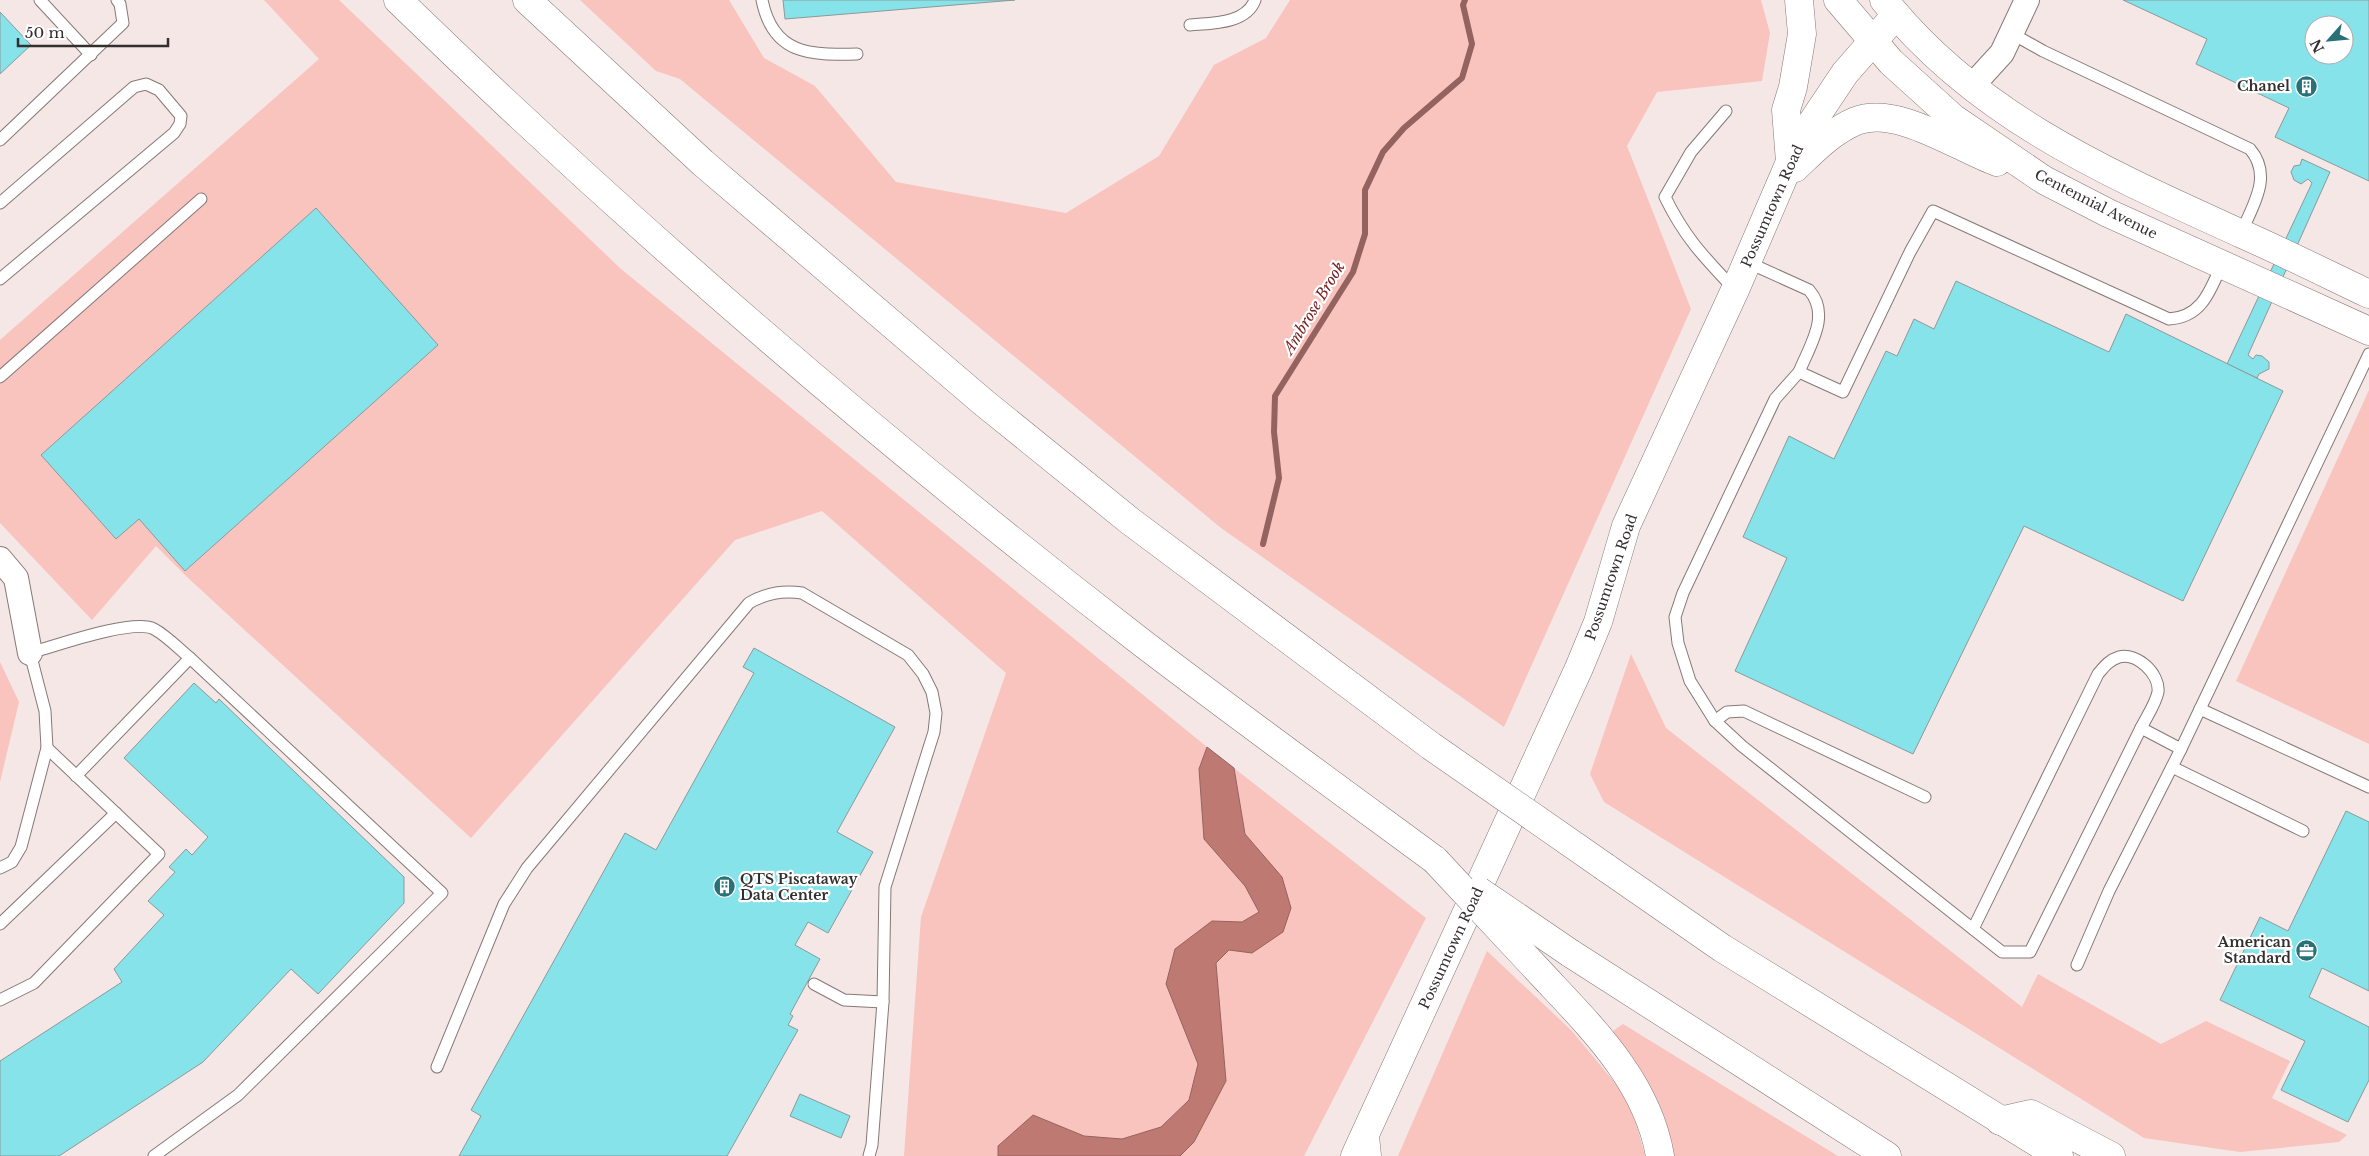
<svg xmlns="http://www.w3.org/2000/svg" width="2369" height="1156" font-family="'Libre Baskerville',serif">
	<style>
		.green { fill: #f9c3be }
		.water { fill: #bf7973; stroke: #95635f }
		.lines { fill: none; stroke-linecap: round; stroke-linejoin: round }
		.stream { stroke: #95635f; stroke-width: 6 }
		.building { fill: #87e3ea; stroke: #8b999a; fill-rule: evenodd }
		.service-casing { stroke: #857977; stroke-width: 13 }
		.minor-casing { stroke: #857977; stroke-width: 26 }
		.trunk-casing { stroke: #857977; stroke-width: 29 }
		.motorway-casing { stroke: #857977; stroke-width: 29 }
		.service { stroke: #fff; stroke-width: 11 }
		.minor { stroke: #fff; stroke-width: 24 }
		.trunk { stroke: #fff; stroke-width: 28 }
		.motorway { stroke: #fff; stroke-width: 28 }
		.motorway-bridge-casing { stroke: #857977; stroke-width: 29; stroke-linecap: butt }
		.motorway-bridge { stroke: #fff; stroke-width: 28 }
		.labels { text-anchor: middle; stroke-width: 4.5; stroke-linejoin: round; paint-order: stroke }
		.poi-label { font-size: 14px; font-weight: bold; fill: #342f2f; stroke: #fff; text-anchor: end }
		.street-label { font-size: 14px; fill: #342f2f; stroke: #fff }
		.water-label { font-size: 15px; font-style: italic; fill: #731e1e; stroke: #fff }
	</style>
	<rect width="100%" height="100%" fill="#f5e7e5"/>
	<!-- green -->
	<g class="green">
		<path d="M 264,0 L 339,0 L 621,269 L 1207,747 L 1199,769 L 1204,839 L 1245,886 L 1259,912 L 1242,922 L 1212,921 L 1166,984 L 1198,1064 L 1189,1100 L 1161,1127 L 1122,1139 L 1084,1136 L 1033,1115 L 998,1146 L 998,1156 L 904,1156 L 921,917 L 1006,673 L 822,511 L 735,540 L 471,838 L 187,577 L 156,546 L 92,620 L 0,523 L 0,340 L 319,59 Z"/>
		<path d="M 580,0 L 729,0 L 764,58 L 815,86 L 896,182 L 1066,213 L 1159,156 L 1214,65 L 1266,38 L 1290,0 L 1761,0 L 1770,33 L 1762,81 L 1657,92 L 1627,146 L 1691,309 L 1504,727 L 1221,528 L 680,79 L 656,71 Z"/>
		<path d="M 2369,390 L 2369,744 L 2236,681 Z"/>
		<path d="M 1631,654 L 1666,728 L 2022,1007 L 2038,974 L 2161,1044 L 2206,1021 L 2290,1061 L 2272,1098 L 2347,1135 L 2339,1142 L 2240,1152 L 2144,1138 L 1604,802 L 1590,774 Z"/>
		<path d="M 0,662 L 19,702 L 0,782 Z"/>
		<path d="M 1234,768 L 1426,918 L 1304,1156 L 1180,1156 L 1194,1142 L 1226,1081 L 1216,963 L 1229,950 L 1252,953 L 1282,877 L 1245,834 Z"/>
		<path d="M 1487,951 L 1572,1031 L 1630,1101 L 1645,1156 L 1398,1156 Z"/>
		<path d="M 1623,1024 L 1838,1156 L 1670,1156 L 1640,1074 L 1613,1031 Z"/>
	</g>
	<!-- water -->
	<path class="water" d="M 1207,747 L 1234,768 L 1245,834 L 1282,877 L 1291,908 L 1283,932 L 1252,953 L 1229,950 L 1216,963 L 1226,1081 L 1194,1142 L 1180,1156 L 998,1156 L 998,1146 L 1033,1115 L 1084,1136 L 1122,1139 L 1161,1127 L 1189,1100 L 1198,1064 L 1166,984 L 1175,949 L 1212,921 L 1242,922 L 1259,912 L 1245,886 L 1204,839 L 1199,769 Z"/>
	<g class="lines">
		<!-- stream -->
		<path class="stream" d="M 1263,544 L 1279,478 L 1274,432 L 1275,396 L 1353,272 L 1365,234 L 1365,190 L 1383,152 L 1404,128 L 1462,78 L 1472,44 L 1463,5 L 1465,0"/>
	</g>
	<!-- building -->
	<g class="building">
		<path d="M 783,0 L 1015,0 L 785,19 Z"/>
		<path d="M 2123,0 L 2369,0 L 2369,181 L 2275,137 L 2289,108 L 2196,64 L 2207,39 ZM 2314,25 L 2344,25 L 2344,55 L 2314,55 Z"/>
		<path d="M 0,12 L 31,45 L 0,74 Z"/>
		<path d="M 2302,159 L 2330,172 L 2248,355 L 2253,359 L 2256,355 L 2262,356 L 2269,362 L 2269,369 L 2259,374 L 2257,378 L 2227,364 L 2312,183 L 2308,179 L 2301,184 L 2294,180 L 2291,172 L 2294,166 L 2300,165 Z"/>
		<path d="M 316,208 L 438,345 L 185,571 L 139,519 L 116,539 L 41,455 Z"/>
		<path d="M 1956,281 L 2109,352 L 2126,314 L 2283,391 L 2183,601 L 2024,526 L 1913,754 L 1735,671 L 1787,558 L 1743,537 L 1789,436 L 1834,459 L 1886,351 L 1897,356 L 1914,319 L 1934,329 Z"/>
		<path d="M 754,648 L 895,727 L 837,832 L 873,852 L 828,933 L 808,922 L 795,945 L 820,959 L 790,1014 L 793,1016 L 788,1025 L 798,1030 L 727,1156 L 459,1156 L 481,1116 L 471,1110 L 625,833 L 656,850 L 754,673 L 743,667 Z"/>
		<path d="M 194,683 L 216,703 L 219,699 L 404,877 L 404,903 L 318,994 L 291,969 L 203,1062 L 59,1156 L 0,1156 L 0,1061 L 122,982 L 114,969 L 164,915 L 148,901 L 175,872 L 169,867 L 186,849 L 192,855 L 208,837 L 124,758 Z"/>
		<path d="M 2346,811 L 2369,822 L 2369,991 L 2322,968 L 2309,997 L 2369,1027 L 2369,1080 L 2348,1122 L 2281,1090 L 2305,1041 L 2220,1000 L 2260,917 L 2288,931 Z"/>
		<path d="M 800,1094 L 850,1116 L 841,1138 L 790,1116 Z"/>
	</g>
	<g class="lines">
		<defs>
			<g id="service">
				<path d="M 40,0 L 91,55"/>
				<path d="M 762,0 C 773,55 810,55 857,54"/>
				<path d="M 1190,25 C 1212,23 1246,24 1255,0"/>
				<path d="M 2011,33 L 2043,51 L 2250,149 C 2273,176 2253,205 2241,233"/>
				<path d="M 1726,111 L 1691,152 L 1665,197 C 1685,238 1704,257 1735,290"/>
				<path d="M 0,140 L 123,23 L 120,4 L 117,0"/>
				<path d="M 0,203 L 134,87 L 146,84 L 159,90 L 181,116 L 180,124 L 174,133 L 0,279"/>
				<path d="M 1747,262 L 1809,290 C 1831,315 1810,345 1799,372 L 1843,392 L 1910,252 L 1933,211 L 2169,319 C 2202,317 2210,291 2222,264"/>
				<path d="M 1799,372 L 1775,399 L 1683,593 L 1675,617 L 1678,643 L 1690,681 L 1715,721 L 1742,746 L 2002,952 L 2030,952 L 2141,728 L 2181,749 L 2369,354"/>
				<path d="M 0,377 L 201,199"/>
				<path d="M 2200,709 L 2369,787"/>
				<path d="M 1715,721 L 1727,712 L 1744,711 L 1925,797"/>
				<path d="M 2172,767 L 2303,831"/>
				<path d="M 76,776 L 190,658"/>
				<path d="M 0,868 L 12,862 L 21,847 L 47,748 L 45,711 L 30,653 C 55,646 133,618 154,629 C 167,636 179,649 190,658 L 442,893 L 238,1095 L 154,1156"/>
				<path d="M 0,924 L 116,813"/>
				<path d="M 1973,929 L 2098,674 C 2104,667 2109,660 2119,657 C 2137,652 2160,674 2158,692 C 2156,703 2146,718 2141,728"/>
				<path d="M 2077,965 L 2109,891 L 2181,749"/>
				<path d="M 814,984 L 844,1000 L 883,1002"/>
				<path d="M 0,1000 L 34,983 L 159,854 L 47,748"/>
				<path d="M 437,1067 L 504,904 L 527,868 L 749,603 C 766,593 782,590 802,593 L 908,655 L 923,674 L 932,692 L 936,713 L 934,732 L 885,887 L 883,1002 L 872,1145 L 869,1156"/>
			</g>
			<g id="minor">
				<path d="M 1971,87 L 2002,53 L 2027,0"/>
				<path d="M 0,559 L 16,578 L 30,653"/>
			</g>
			<g id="trunk">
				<path d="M 1838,0 L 1891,62 L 1953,118 L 2044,180 L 2108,213 L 2369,331"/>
				<path d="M 1884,0 C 1977,117 2110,174 2242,234 C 2285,253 2327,274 2369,294"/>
				<path d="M 1790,162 L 1786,110 L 1793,87 L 1802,34 L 1799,0"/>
				<path d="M 1795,168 C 1814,150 1832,131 1856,121 C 1897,105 1958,148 1997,162"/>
				<path d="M 1355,1156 L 1579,668 L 1598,622 L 1626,526 L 1735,290 L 1790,162 L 1809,127 L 1845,73 L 1896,15"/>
			</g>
			<g id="motorway">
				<path d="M 398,0 C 633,228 882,442 1141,642 C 1238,716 1337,788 1435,860"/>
				<path d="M 527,0 L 703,163 L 983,402 L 1130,521 L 1431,746"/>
				<path d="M 1605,867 L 1722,948 L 2059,1156"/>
				<path d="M 1570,953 L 1887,1156"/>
				<path d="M 1549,982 C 1597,1033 1648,1085 1660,1156"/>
				<path d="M 2000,1121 L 2031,1114 L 2111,1156"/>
				<path d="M 1365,1136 L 1367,1156"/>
			</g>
		</defs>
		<!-- service casing -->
		<use href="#service" class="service-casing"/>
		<!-- minor casing -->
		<use href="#minor" class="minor-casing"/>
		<!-- trunk casing -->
		<use href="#trunk" class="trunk-casing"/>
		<!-- motorway casing -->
		<use href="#motorway" class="motorway-casing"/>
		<!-- service -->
		<use href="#service" class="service"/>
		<!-- minor -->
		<use href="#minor" class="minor"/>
		<!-- trunk -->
		<use href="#trunk" class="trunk"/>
		<!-- motorway -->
		<use href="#motorway" class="motorway"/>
		<defs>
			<g id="motorway-bridge">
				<path d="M 1431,746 L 1605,867"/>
				<path d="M 1435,860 L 1549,982"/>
				<path d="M 1479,891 L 1570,953"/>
			</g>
		</defs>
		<!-- motorway-bridge casing -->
		<use href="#motorway-bridge" class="motorway-bridge-casing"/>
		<!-- motorway-bridge -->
		<use href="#motorway-bridge" class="motorway-bridge"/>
	</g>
	<!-- icons -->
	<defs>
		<symbol id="building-disc" viewBox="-11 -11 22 22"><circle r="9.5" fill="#277177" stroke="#fff"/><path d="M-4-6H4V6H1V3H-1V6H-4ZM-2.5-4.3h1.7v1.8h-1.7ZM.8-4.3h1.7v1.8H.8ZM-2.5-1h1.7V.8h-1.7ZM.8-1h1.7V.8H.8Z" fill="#fff"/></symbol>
		<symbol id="office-disc" viewBox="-11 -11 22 22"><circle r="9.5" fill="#277177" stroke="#fff"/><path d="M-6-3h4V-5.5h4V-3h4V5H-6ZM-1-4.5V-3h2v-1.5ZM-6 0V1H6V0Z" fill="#fff"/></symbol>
	</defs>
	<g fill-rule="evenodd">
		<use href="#building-disc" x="2294" y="74" width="25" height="25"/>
		<use href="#building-disc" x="712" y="874" width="25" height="25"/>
		<use href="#office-disc" x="2294" y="938" width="25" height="25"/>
	</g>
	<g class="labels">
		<!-- poi labels -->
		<g class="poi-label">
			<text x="2290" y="91">Chanel</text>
			<text x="740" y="884" text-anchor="start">QTS Piscataway<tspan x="740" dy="16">Data Center</tspan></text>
			<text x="2291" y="947">American<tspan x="2291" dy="16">Standard</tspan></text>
		</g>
		<!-- street labels -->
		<g class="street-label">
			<text transform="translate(2096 204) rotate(27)" y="5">Centennial Avenue</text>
			<text transform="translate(1772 206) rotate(-66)" y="5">Possumtown Road</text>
			<text transform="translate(1611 577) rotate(-71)" y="5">Possumtown Road</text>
			<text transform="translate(1451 948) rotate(-65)" y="5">Possumtown Road</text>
		</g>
		<!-- water labels -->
		<g class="water-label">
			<text transform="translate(1314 308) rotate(-59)" y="5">Ambrose Brook</text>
		</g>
	</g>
	<!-- north arrow -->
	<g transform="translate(2329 40) rotate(243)"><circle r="24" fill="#ffffff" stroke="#aeacac"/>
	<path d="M0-4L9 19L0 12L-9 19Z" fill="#277177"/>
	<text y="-8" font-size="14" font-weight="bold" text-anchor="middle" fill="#342f2f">N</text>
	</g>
	<!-- scale -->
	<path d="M18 38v8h150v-8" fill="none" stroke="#342f2f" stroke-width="2.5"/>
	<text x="25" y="38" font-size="15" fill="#342f2f" stroke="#ffffff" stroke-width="4" paint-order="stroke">50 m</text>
</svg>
